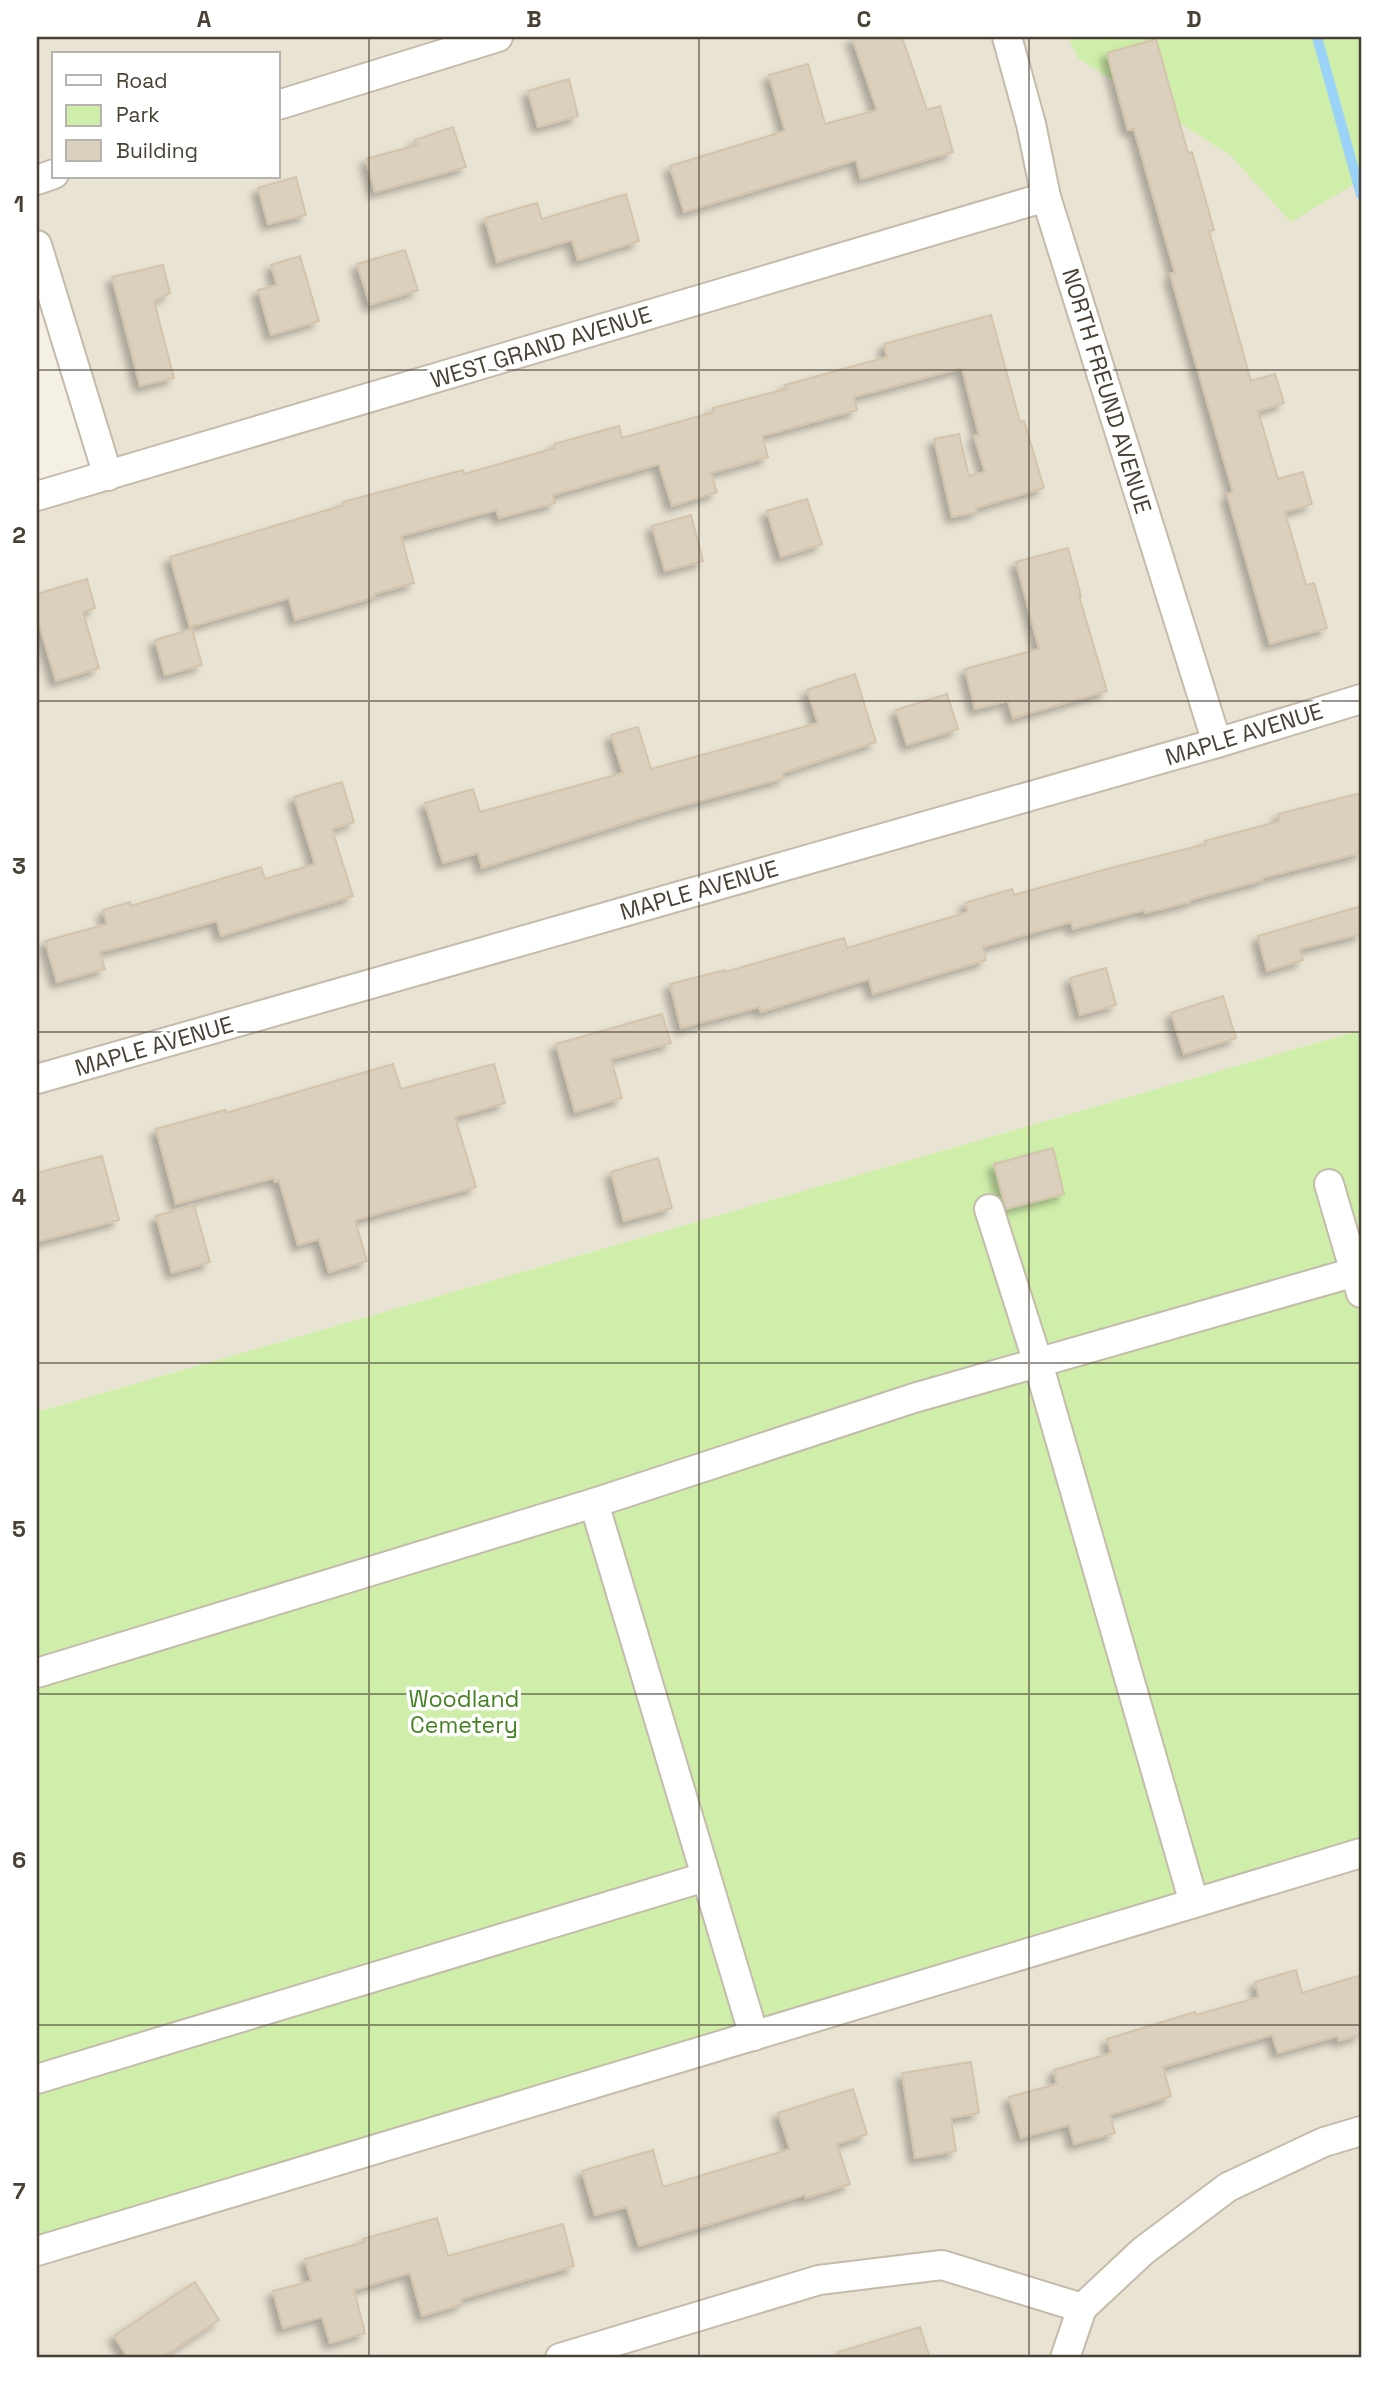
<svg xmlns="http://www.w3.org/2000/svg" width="1398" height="2395" font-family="'Space Grotesk',sans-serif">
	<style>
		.residential { fill: #e9e3d3; fill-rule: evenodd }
		.green { fill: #cfeeaa }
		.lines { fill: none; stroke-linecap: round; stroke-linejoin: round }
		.stream { stroke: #9bd2f8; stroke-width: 10 }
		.building { fill: #dbcfbd; stroke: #d3c4ac; stroke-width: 2; filter: url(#shadow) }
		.street-casing { stroke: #c4bbaa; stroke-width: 32 }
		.street { stroke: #fff; stroke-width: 28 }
		.grid { fill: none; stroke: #484134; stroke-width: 2; stroke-opacity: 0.55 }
		.labels { text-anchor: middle; stroke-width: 7; stroke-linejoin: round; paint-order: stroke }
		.street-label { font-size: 23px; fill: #484134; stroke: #fff }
		.park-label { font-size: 23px; fill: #458121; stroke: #fff }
		.neatline { fill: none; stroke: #484134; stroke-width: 2.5 }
		.grid-label { font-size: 23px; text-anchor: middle; font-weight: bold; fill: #484134 }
	</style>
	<defs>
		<filter id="shadow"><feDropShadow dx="-6" dy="6" stdDeviation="3.5" flood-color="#0004"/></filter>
	</defs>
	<rect width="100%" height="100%" fill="#f5f0e6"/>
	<!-- residential -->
	<g class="residential">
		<path d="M 37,37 L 1361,37 L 1361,1030 L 37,1412 L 37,496 L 108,476 L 37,245 ZM 54,54 L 278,54 L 278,177 L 54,177 Z"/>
		<path d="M 1361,1868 L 1361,2358 L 37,2358 L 37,2266 Z"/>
	</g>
	<!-- green -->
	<g class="green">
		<path d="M 1068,37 L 1361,37 L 1361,180 L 1291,222 L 1230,155 L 1078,58 Z"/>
		<path d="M 1361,1030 L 1361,1868 L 37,2266 L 37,1412 Z"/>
	</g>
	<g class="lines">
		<!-- stream -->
		<path class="stream" d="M 1317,37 L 1361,195"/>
	</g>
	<!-- building -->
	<g class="building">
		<path d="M 852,37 L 902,37 L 927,110 L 940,106 L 953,152 L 861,179 L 856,160 L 684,212 L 670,166 L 785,131 L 769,75 L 808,64 L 825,124 L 877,110 Z"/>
		<path d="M 1156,39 L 1188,153 L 1192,152 L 1214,230 L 1209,231 L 1251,381 L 1275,374 L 1284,403 L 1258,411 L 1278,479 L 1303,472 L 1312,504 L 1285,512 L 1306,585 L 1314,583 L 1327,628 L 1270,644 L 1227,494 L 1233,492 L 1170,274 L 1175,273 L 1134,129 L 1128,130 L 1107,53 Z"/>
		<path d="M 569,79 L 578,116 L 538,127 L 528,91 Z"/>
		<path d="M 453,127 L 466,167 L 375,192 L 366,159 L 417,145 L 415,140 Z"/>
		<path d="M 296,177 L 306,215 L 268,224 L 258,188 Z"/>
		<path d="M 626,194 L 639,241 L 578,260 L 572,240 L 497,262 L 485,218 L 537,203 L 542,219 Z"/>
		<path d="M 405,250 L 418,290 L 370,305 L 357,264 Z"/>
		<path d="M 300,256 L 319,321 L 271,335 L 258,290 L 277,285 L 271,265 Z"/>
		<path d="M 163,265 L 170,293 L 154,301 L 174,378 L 140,386 L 112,277 Z"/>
		<path d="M 991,315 L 1020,422 L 1024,421 L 1044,488 L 976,508 L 977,512 L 952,517 L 934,439 L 959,434 L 969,476 L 985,472 L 974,436 L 979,435 L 962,368 L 854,397 L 857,410 L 762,436 L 768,457 L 711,473 L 717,492 L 672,506 L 659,464 L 553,495 L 555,503 L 499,518 L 496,510 L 401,536 L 414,583 L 374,594 L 375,597 L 295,620 L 289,598 L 190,627 L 170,557 L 344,505 L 343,502 L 463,470 L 464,474 L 555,448 L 554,444 L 619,426 L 622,438 L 714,412 L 713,408 L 786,389 L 785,385 L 887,357 L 884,344 Z"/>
		<path d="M 807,499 L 822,544 L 781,557 L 767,511 Z"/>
		<path d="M 691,515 L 703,561 L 665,571 L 652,526 Z"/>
		<path d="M 1068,548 L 1081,596 L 1079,596 L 1107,691 L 1013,718 L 1008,701 L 975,709 L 965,669 L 1039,649 L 1016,562 Z"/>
		<path d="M 87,579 L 95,608 L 83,612 L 99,668 L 56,681 L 37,617 L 37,594 Z"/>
		<path d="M 192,629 L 202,665 L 165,675 L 155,640 Z"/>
		<path d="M 855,674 L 876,742 L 783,773 L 784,778 L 660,812 L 482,868 L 478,853 L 443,863 L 425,803 L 473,789 L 480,812 L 623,773 L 611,735 L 638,727 L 651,769 L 818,723 L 807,690 Z"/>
		<path d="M 947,694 L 958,729 L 907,745 L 896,710 Z"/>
		<path d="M 342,782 L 354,822 L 332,829 L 353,896 L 221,936 L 217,921 L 100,952 L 105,969 L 57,982 L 45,941 L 107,924 L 103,910 L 130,902 L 131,906 L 261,867 L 265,879 L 315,864 L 294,797 Z"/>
		<path d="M 1361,793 L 1361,853 L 1262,878 L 1263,880 L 1190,900 L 1190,902 L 1145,913 L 1144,910 L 1073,929 L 1071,922 L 983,947 L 986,960 L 873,994 L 869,979 L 761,1012 L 759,1007 L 681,1028 L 670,984 L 725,970 L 725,972 L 844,938 L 847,948 L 968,912 L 965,903 L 1012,889 L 1014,895 L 1107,869 L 1206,844 L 1205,841 L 1280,821 L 1278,814 Z"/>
		<path d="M 1361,906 L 1361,934 L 1300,949 L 1303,960 L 1267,971 L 1258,936 Z"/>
		<path d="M 1106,968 L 1116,1005 L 1080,1015 L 1070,978 Z"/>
		<path d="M 1223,996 L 1236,1038 L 1184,1054 L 1171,1013 Z"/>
		<path d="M 662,1014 L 671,1043 L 611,1059 L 622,1098 L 575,1112 L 556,1044 Z"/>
		<path d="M 393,1064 L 401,1089 L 494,1064 L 505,1103 L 455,1117 L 476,1187 L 355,1220 L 367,1261 L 329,1272 L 319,1239 L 298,1245 L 279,1180 L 275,1182 L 274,1178 L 176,1204 L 156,1129 L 225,1110 L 226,1113 Z"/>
		<path d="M 1053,1148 L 1064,1194 L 1006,1209 L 994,1164 Z"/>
		<path d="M 102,1156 L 119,1220 L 37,1242 L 37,1173 Z"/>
		<path d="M 658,1158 L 672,1208 L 624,1221 L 611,1172 Z"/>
		<path d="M 194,1205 L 210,1262 L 172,1273 L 156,1216 Z"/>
		<path d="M 1296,1970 L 1302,1993 L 1361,1975 L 1361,2034 L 1339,2041 L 1338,2036 L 1278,2053 L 1272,2035 L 1163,2067 L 1171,2096 L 1110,2115 L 1115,2133 L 1074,2144 L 1069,2125 L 1021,2138 L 1009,2097 L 1057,2084 L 1054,2070 L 1111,2053 L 1107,2039 L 1195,2012 L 1196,2015 L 1259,1997 L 1255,1982 Z"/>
		<path d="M 971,2062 L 979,2113 L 951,2118 L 956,2151 L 915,2158 L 902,2073 Z"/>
		<path d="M 853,2089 L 867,2134 L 837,2144 L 850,2184 L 806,2198 L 805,2195 L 639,2246 L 627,2207 L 595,2215 L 582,2171 L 653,2150 L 663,2187 L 790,2149 L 778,2113 Z"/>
		<path d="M 437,2218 L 448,2256 L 563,2224 L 574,2266 L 461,2299 L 462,2304 L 422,2316 L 410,2273 L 354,2290 L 365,2333 L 330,2343 L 322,2317 L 283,2328 L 273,2291 L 311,2281 L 305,2259 L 364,2242 L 363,2239 Z"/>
		<path d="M 195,2282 L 219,2320 L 161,2358 L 128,2358 L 114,2336 Z"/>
		<path d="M 920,2327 L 930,2358 L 840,2358 L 839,2352 Z"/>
	</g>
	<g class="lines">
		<defs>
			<g id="street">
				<path d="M 1007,37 L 1031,124 L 1046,197 L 1217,743"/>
				<path d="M 278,105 L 498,37"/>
				<path d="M 37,180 L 54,174"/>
				<path d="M 37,245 L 108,476"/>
				<path d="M 37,496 L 1046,197"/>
				<path d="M 37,1079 L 1217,743 L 1361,699"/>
				<path d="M 1329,1184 L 1361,1293"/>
				<path d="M 989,1209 L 1038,1363 L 1194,1903"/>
				<path d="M 594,1503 L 754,2036"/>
				<path d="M 37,1673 L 594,1503 L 914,1398 L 1355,1272"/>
				<path d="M 37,2079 L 705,1877"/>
				<path d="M 37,2251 L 1361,1853"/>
				<path d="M 560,2358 L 819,2280 L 942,2265 L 1082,2308"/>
				<path d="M 1065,2358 L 1082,2308 L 1143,2251 L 1228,2187 L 1324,2142 L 1361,2131"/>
			</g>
		</defs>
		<!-- street casing -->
		<use href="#street" class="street-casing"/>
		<!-- street -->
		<use href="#street" class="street"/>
	</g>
	<!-- grid -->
	<path class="grid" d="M 369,37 L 369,2358M 699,37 L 699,2358M 1029,37 L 1029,2358M 37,370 L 1361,370M 37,701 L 1361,701M 37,1032 L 1361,1032M 37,1363 L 1361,1363M 37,1694 L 1361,1694M 37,2025 L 1361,2025"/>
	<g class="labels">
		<!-- street labels -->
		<g class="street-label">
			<text transform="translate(541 347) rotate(-17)" y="8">WEST GRAND AVENUE</text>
			<text transform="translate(1107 391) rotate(73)" y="8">NORTH FREUND AVENUE</text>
			<text transform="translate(1244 734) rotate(-17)" y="8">MAPLE AVENUE</text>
			<text transform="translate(699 890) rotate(-16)" y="8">MAPLE AVENUE</text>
			<text transform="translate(154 1046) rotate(-16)" y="8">MAPLE AVENUE</text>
		</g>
		<!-- park labels -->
		<g class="park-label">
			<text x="464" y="1707">Woodland<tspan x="464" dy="26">Cemetery</tspan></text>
		</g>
	</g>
	<!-- border -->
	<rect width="1398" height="2395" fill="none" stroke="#ffffff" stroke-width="77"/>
	<!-- legend -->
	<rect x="52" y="52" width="228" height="126" fill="#ffffff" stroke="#b6b3ae" stroke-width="2"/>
	<rect x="66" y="75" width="35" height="10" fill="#ffffff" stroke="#b6b3ae" stroke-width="2"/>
	<text x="116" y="88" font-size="21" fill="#484134">Road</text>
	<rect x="66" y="105" width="35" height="21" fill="#cfeeaa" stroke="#b6b3ae" stroke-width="2"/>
	<text x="116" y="122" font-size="21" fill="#484134">Park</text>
	<rect x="66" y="140" width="35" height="21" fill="#dbcfbd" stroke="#b6b3ae" stroke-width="2"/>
	<text x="116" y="158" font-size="21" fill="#484134">Building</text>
	<rect x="38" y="38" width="1322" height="2318" class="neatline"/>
	<g class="grid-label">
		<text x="204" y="27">A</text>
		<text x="534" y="27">B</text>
		<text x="864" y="27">C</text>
		<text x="1194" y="27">D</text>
		<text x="19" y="212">1</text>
		<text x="19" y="543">2</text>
		<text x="19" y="874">3</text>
		<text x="19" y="1205">4</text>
		<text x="19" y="1537">5</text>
		<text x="19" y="1868">6</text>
		<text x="19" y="2199">7</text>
	</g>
</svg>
